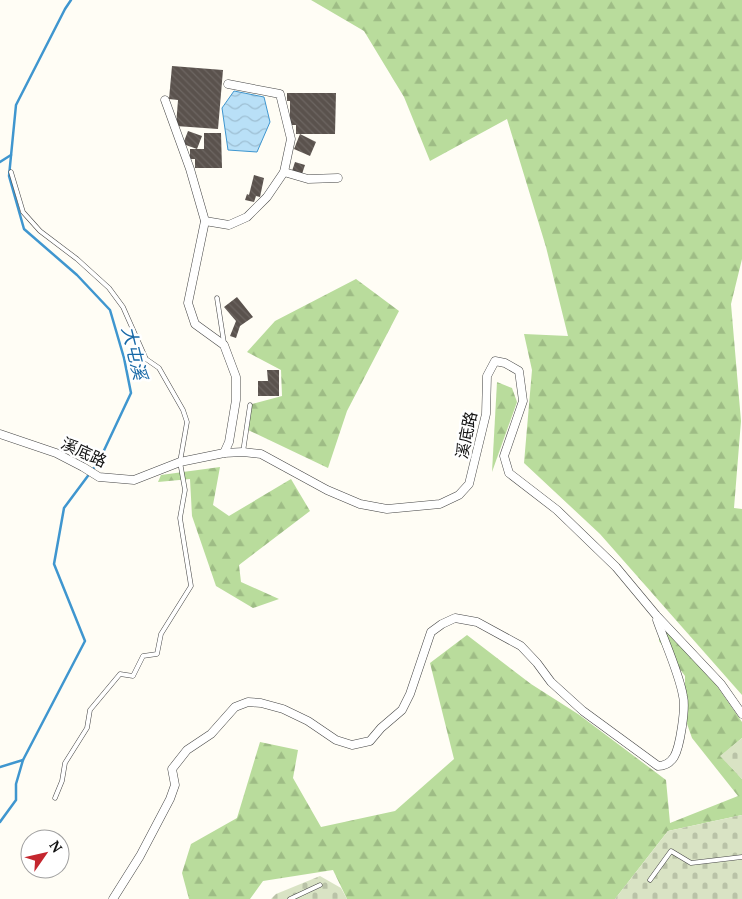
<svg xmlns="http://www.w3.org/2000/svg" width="742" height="899" font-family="'PT Serif','Noto Sans TC',serif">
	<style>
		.forest { fill: url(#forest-firs) }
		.cemetery { fill: url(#cemetery-stones) }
		.water { fill: url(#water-waves); stroke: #3f96cf }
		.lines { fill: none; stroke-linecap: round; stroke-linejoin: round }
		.stream { stroke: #3f96cf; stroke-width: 2.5 }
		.building { fill: url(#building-back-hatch) }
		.lane-casing { stroke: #444; stroke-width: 5 }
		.street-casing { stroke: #444; stroke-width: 9 }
		.lane { stroke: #fff; stroke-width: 4 }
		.street { stroke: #fff; stroke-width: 8 }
		.labels { text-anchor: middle; stroke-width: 5; stroke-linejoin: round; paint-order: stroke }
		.street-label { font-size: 16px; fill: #111; stroke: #fff }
		.water-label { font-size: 18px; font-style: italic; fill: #1768a6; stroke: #fff }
	</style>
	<defs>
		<pattern id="forest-firs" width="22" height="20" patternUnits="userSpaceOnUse" patternTransform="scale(1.25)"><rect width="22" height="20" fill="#b9dc9c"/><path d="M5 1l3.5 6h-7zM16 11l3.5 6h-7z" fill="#9ebc85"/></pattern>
		<pattern id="cemetery-stones" width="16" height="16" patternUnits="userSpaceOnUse" patternTransform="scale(1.25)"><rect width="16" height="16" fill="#d9e3c4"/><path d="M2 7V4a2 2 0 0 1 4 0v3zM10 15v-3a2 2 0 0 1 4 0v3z" fill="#b9c2a7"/></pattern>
		<pattern id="water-waves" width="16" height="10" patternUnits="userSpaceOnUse" patternTransform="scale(1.25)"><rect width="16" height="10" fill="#b9e0f7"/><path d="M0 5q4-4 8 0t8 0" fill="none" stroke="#9ebfd3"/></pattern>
		<pattern id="building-back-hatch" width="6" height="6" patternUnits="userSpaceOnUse" patternTransform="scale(1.25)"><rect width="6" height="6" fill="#5a524d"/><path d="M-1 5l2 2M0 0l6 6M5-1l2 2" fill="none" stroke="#6d6662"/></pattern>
	</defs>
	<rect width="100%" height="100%" fill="#fffdf5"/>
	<!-- forest -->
	<g class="forest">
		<path d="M 311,0 L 742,0 L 742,259 L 731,304 L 741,421 L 734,508 L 742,509 L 742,695 L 600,534 L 524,463 L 532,370 L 524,334 L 568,336 L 546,247 L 507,119 L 430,161 L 404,97 L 364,31 Z"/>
		<path d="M 356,279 L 399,311 L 347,411 L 328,468 L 248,430 L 252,404 L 282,396 L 281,370 L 247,352 L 275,321 Z"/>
		<path d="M 497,382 L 512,388 L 517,402 L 492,472 Z"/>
		<path d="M 220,467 L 213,505 L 229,516 L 291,479 L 310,511 L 239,565 L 241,582 L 279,599 L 253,608 L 216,586 L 192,516 L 190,479 L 158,482 L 161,475 Z"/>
		<path d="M 659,621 L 710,676 L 742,722 L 742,738 L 721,756 L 742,779 L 742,815 L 668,831 L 615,899 L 347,899 L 333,870 L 263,881 L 250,899 L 189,899 L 182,873 L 191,844 L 237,818 L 260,742 L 298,750 L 293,778 L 321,827 L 395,811 L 454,759 L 430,663 L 467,635 L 531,684 L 578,714 L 666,780 L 670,823 L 738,796 L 692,738 L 685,718 L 685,676 L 659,641 Z"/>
	</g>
	<!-- cemetery -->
	<g class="cemetery">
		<path d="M 742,738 L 742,779 L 720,756 Z"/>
		<path d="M 742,815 L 742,899 L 615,899 L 668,831 Z"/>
		<path d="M 320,876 L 341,888 L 347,899 L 271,899 L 276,894 Z"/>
	</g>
	<!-- water -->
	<path class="water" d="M 234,91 L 264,97 L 270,122 L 257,152 L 228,150 L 222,108 Z"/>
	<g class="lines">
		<!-- stream -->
		<g class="stream">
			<path d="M 0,162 L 11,155"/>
			<path d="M 0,767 L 23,760 L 85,641 L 54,564 L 64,508 L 99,461 L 131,393 L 124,358 L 110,310 L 77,275 L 24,229 L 9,176 L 16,105 L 65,9 L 71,0"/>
			<path d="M 0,822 L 16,800 L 16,784 L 23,760"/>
		</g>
	</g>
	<!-- building -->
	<g class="building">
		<path d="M 172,66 L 223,70 L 218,129 L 176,126 L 178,100 L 169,99 Z"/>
		<path d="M 287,93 L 336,93 L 335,134 L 296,134 L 296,125 L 290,125 L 290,101 L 287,101 Z"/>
		<path d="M 188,131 L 202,136 L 197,149 L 183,144 Z"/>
		<path d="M 204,133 L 221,133 L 222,168 L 195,168 L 195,159 L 190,159 L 190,149 L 204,149 Z"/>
		<path d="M 300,134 L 316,142 L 310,156 L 294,149 Z"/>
		<path d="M 295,162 L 305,165 L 302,174 L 292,171 Z"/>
		<path d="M 254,175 L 264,178 L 260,197 L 256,196 L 254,202 L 245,200 L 247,194 L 249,195 Z"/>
		<path d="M 237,297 L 253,317 L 240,326 L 236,338 L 230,336 L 236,321 L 224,307 Z"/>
		<path d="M 267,370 L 279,370 L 279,396 L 258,396 L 258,381 L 268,381 Z"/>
	</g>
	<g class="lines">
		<defs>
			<g id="lane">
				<path d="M 11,172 L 23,212 L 40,231 L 77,259 L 109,288 L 123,307 L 146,359 L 159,368 L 183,410 L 187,422 L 180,462 L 185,490 L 180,518 L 191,586 L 161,634 L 157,654 L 143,656 L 133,676 L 120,674 L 90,710 L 87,728 L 65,763 L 62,781 L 55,798"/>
				<path d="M 217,298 L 224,343"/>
				<path d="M 243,452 L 250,405"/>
				<path d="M 650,880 L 671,851 L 691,863 L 742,857"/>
				<path d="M 290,899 L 320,885"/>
			</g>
			<g id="street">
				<path d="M 165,100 L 190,169 L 205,221 L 188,303 L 195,324 L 224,345 L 236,377 L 236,400 L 229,442 L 224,453"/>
				<path d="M 284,172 L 308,179 L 338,178"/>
				<path d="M 205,221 L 229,225 L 247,217 L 267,197 L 284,172 L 291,139 L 280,94 L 228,84"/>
				<path d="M 0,434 L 56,453 L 83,467 L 99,477 L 134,480 L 180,462 L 224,453 L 243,452 L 261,454 L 327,490 L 360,504 L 387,509 L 440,504 L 459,495 L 469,484 L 486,414 L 487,376 L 495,361 L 505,363 L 519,371 L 523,401 L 504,456 L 509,473 L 557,510 L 616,567 L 656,615 L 721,684 L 742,714"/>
				<path d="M 113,899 L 140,856 L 170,799 L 175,785 L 172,769 L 187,750 L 211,734 L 235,707 L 248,702 L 261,703 L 283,709 L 308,721 L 336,740 L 352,745 L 370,741 L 381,728 L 402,710 L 410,694 L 431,632 L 442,624 L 455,618 L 477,622 L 521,646 L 537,663 L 551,682 L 583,711 L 658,766 C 665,766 670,763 674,757 C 680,747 686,708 683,696 C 679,673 665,643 657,620"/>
			</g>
		</defs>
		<!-- lane casing -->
		<use href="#lane" class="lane-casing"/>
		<!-- street casing -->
		<use href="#street" class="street-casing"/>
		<!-- lane -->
		<use href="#lane" class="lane"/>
		<!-- street -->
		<use href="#street" class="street"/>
	</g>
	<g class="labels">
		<!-- street labels -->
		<g class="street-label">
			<text transform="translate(466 435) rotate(-78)" y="6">溪底路</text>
			<text transform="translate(84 452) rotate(25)" y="6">溪底路</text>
		</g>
		<!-- water labels -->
		<g class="water-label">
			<text transform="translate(134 353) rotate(76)" y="6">大屯溪</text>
		</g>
	</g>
	<!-- north arrow -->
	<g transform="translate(45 854) rotate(56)"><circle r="24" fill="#ffffff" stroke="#a0a0a0"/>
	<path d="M0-4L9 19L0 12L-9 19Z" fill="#c4262e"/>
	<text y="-8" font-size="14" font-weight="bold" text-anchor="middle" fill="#111111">N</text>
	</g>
</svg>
